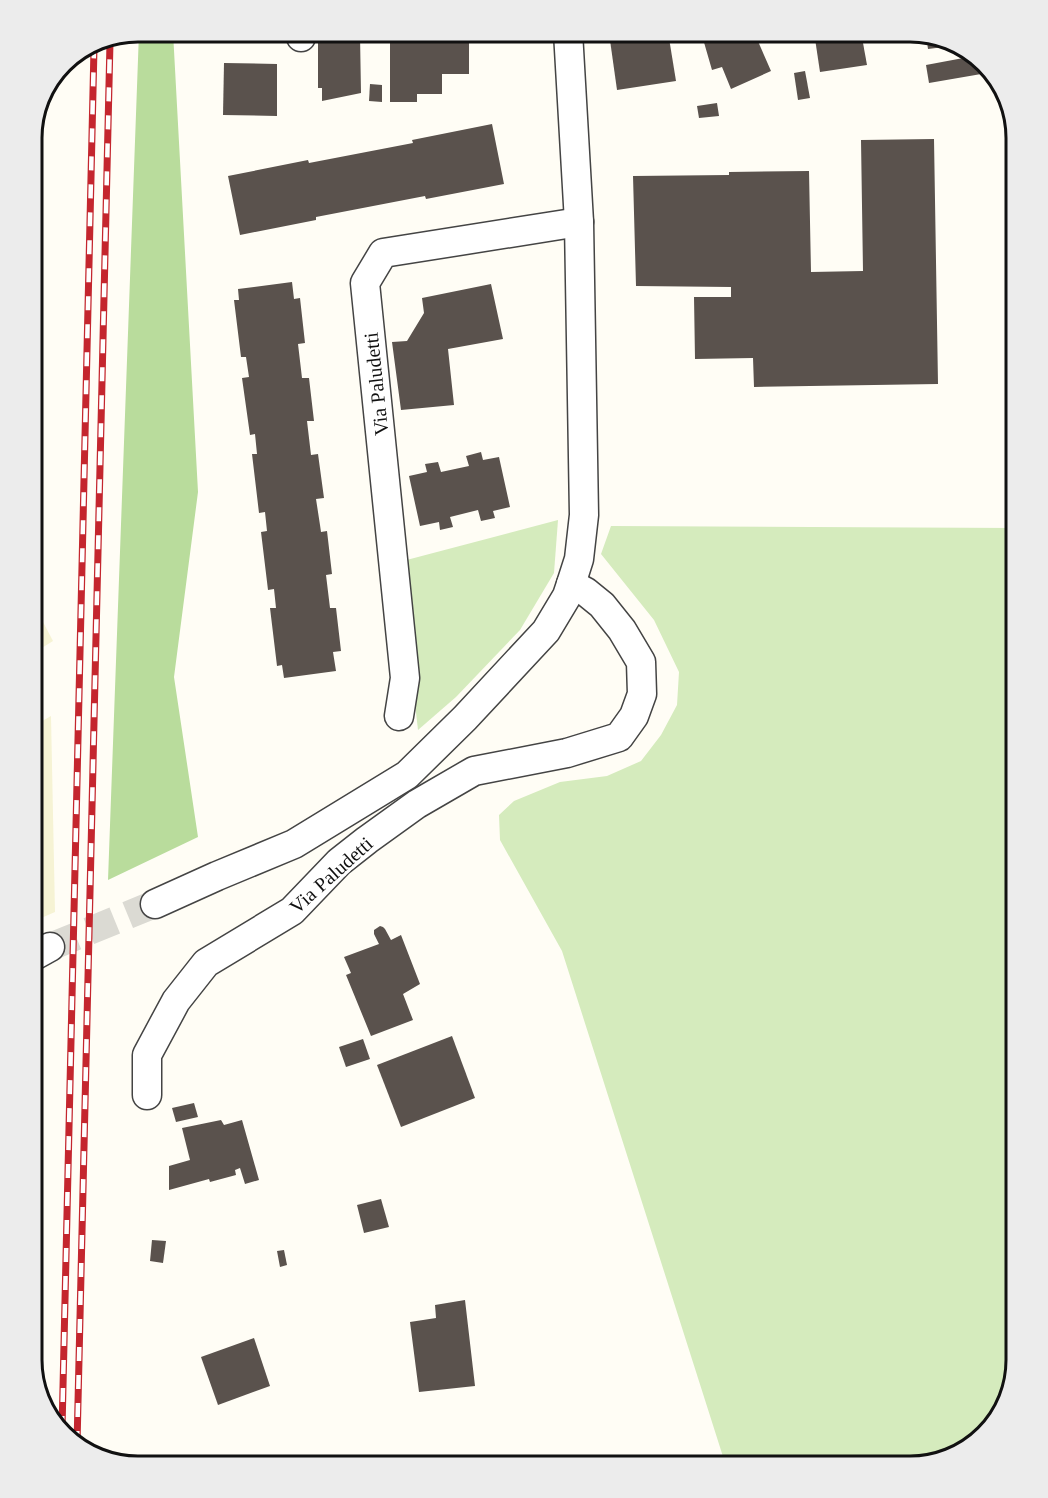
<svg xmlns="http://www.w3.org/2000/svg" width="1048" height="1498" font-family="'Times New Roman',serif">
	<style>
		.farmland { fill: #f6f3d4 }
		.green { fill: #d5ebbd }
		.forest { fill: #b9dc9c }
		.building { fill: #5a524d }
		.lines { fill: none; stroke-linecap: round; stroke-linejoin: round }
		.minor-tunnel { stroke: #dbdad3; stroke-width: 28; stroke-dasharray: 28 14; stroke-linecap: butt }
		.minor-casing { stroke: #444; stroke-width: 31 }
		.minor { stroke: #fff; stroke-width: 28 }
		.rail-casing { stroke: #c4262e; stroke-width: 7 }
		.rail { stroke: #fff; stroke-width: 4.5; stroke-dasharray: 14; stroke-linecap: butt }
		.labels { text-anchor: middle; stroke-width: 6; stroke-linejoin: round; paint-order: stroke }
		.street-label { font-size: 20px; fill: #111; stroke: #fff }
		.rim { fill: none; stroke: #111; stroke-width: 3 }
	</style>
	<rect width="100%" height="100%" fill="#fffdf5"/>
	<!-- farmland -->
	<g class="farmland">
		<path d="M 32,601 L 53,641 L 32,654 Z"/>
		<path d="M 51,716 L 55,912 L 32,922 L 32,727 Z"/>
	</g>
	<!-- green -->
	<g class="green">
		<path d="M 558,520 L 554,573 L 520,630 L 456,697 L 418,730 L 399,562 Z"/>
		<path d="M 611,526 L 1016,528 L 1016,1360 L 1002,1413 L 963,1452 L 910,1466 L 726,1466 L 562,951 L 500,840 L 499,815 L 514,801 L 560,782 L 607,776 L 641,761 L 661,735 L 677,705 L 679,672 L 654,620 L 601,554 Z"/>
	</g>
	<!-- forest -->
	<path class="forest" d="M 139,32 L 173,32 L 198,492 L 174,677 L 198,837 L 108,880 Z"/>
	<!-- building -->
	<g class="building">
		<path d="M 390,32 L 469,32 L 469,74 L 442,74 L 442,94 L 417,94 L 417,102 L 390,102 Z"/>
		<path d="M 620,32 L 668,32 L 676,81 L 617,90 L 609,33 Z"/>
		<path d="M 701,32 L 763,32 L 765,36 L 757,39 L 771,71 L 731,89 L 722,67 L 712,70 Z"/>
		<path d="M 814,32 L 861,32 L 867,65 L 820,72 Z"/>
		<path d="M 318,35 L 360,35 L 361,93 L 322,101 L 322,88 L 318,88 Z"/>
		<path d="M 926,35 L 935,37 L 960,45 L 928,49 Z"/>
		<path d="M 974,56 L 986,69 L 987,73 L 929,83 L 926,65 Z"/>
		<path d="M 224,63 L 277,64 L 277,116 L 223,115 Z"/>
		<path d="M 805,71 L 810,98 L 798,100 L 794,73 Z"/>
		<path d="M 370,84 L 382,85 L 382,102 L 369,101 Z"/>
		<path d="M 717,103 L 719,116 L 699,118 L 697,106 Z"/>
		<path d="M 492,124 L 504,184 L 426,199 L 425,196 L 316,217 L 316,220 L 240,235 L 228,176 L 308,160 L 309,163 L 413,143 L 412,140 Z"/>
		<path d="M 934,139 L 938,384 L 754,387 L 753,358 L 695,359 L 694,297 L 731,297 L 731,287 L 636,286 L 633,176 L 729,175 L 729,172 L 809,171 L 811,272 L 863,271 L 861,140 Z"/>
		<path d="M 292,282 L 294,299 L 300,298 L 305,343 L 298,344 L 302,378 L 309,378 L 314,421 L 307,421 L 311,455 L 318,454 L 324,498 L 316,499 L 320,525 L 321,532 L 327,531 L 332,574 L 326,575 L 330,608 L 336,608 L 341,651 L 333,652 L 336,671 L 284,678 L 282,665 L 277,666 L 270,608 L 276,608 L 274,589 L 268,590 L 261,532 L 267,531 L 265,512 L 259,513 L 252,454 L 257,454 L 255,434 L 250,435 L 242,378 L 249,377 L 246,357 L 241,357 L 234,300 L 239,300 L 238,289 Z"/>
		<path d="M 491,284 L 503,339 L 448,349 L 454,405 L 401,410 L 392,342 L 407,341 L 424,313 L 422,298 Z"/>
		<path d="M 481,452 L 483,460 L 499,457 L 510,507 L 493,511 L 495,518 L 481,521 L 478,510 L 450,517 L 453,527 L 440,530 L 439,522 L 420,526 L 409,476 L 427,472 L 425,464 L 438,462 L 441,472 L 469,466 L 466,456 Z"/>
		<path d="M 380,926 L 383,927 L 385,929 L 391,940 L 401,935 L 420,984 L 403,994 L 413,1020 L 371,1036 L 346,975 L 351,973 L 344,957 L 379,944 L 374,934 L 374,930 Z"/>
		<path d="M 452,1036 L 475,1098 L 401,1127 L 377,1065 Z"/>
		<path d="M 363,1039 L 370,1059 L 346,1067 L 339,1047 Z"/>
		<path d="M 194,1103 L 198,1117 L 176,1122 L 172,1108 Z"/>
		<path d="M 221,1120 L 224,1125 L 242,1120 L 259,1180 L 245,1184 L 240,1168 L 235,1170 L 236,1175 L 210,1182 L 209,1179 L 169,1190 L 169,1166 L 190,1160 L 182,1128 Z"/>
		<path d="M 381,1199 L 389,1227 L 364,1233 L 357,1205 Z"/>
		<path d="M 152,1240 L 166,1241 L 163,1263 L 150,1261 Z"/>
		<path d="M 284,1250 L 287,1265 L 280,1267 L 277,1251 Z"/>
		<path d="M 32,1292 L 35,1292 L 33,1339 L 32,1339 Z"/>
		<path d="M 465,1300 L 475,1386 L 419,1392 L 410,1322 L 436,1318 L 435,1305 Z"/>
		<path d="M 254,1338 L 270,1386 L 218,1405 L 201,1357 Z"/>
	</g>
	<g class="lines">
		<!-- minor-tunnel -->
		<path class="minor-tunnel" d="M 50,947 L 155,904"/>
		<defs>
			<g id="minor">
				<path d="M 301,32 L 301,37"/>
				<path d="M 399,716 L 405,678 L 365,283 L 383,253 L 579,222"/>
				<path d="M 155,904 L 217,876 L 294,844 L 407,775 L 465,718 L 546,631 L 567,596 L 571,584 L 579,559 L 584,515 L 579,222 L 568,32"/>
				<path d="M 32,957 L 50,947"/>
				<path d="M 147,1095 L 147,1055 L 176,1001 L 206,963 L 292,911 L 339,862 L 367,840 L 417,804 L 474,771 L 567,753 L 619,737 L 634,716 L 642,694 L 641,662 L 622,630 L 602,605 L 586,592 L 571,584"/>
			</g>
		</defs>
		<!-- minor casing -->
		<use href="#minor" class="minor-casing"/>
		<!-- minor -->
		<use href="#minor" class="minor"/>
		<defs>
			<g id="rail">
				<path d="M 62,1430 L 94,48"/>
				<path d="M 77,1445 L 110,42"/>
			</g>
		</defs>
		<!-- rail casing -->
		<use href="#rail" class="rail-casing"/>
		<!-- rail -->
		<use href="#rail" class="rail"/>
	</g>
	<g class="labels">
		<!-- street labels -->
		<g class="street-label">
			<text transform="translate(376 384) rotate(-96)" y="7">Via Paludetti</text>
			<text transform="translate(331 875) rotate(-42)" y="7">Via Paludetti</text>
		</g>
	</g>
	<!-- crop -->
	<path d="M0 0H1048V1498H0ZM138 42H910A96 96 0 0 1 1006 138V1360A96 96 0 0 1 910 1456H138A96 96 0 0 1 42 1360V138A96 96 0 0 1 138 42Z" fill="#ececec" fill-rule="evenodd"/>
	<path class="rim" d="M138 42H910A96 96 0 0 1 1006 138V1360A96 96 0 0 1 910 1456H138A96 96 0 0 1 42 1360V138A96 96 0 0 1 138 42Z"/>
</svg>
